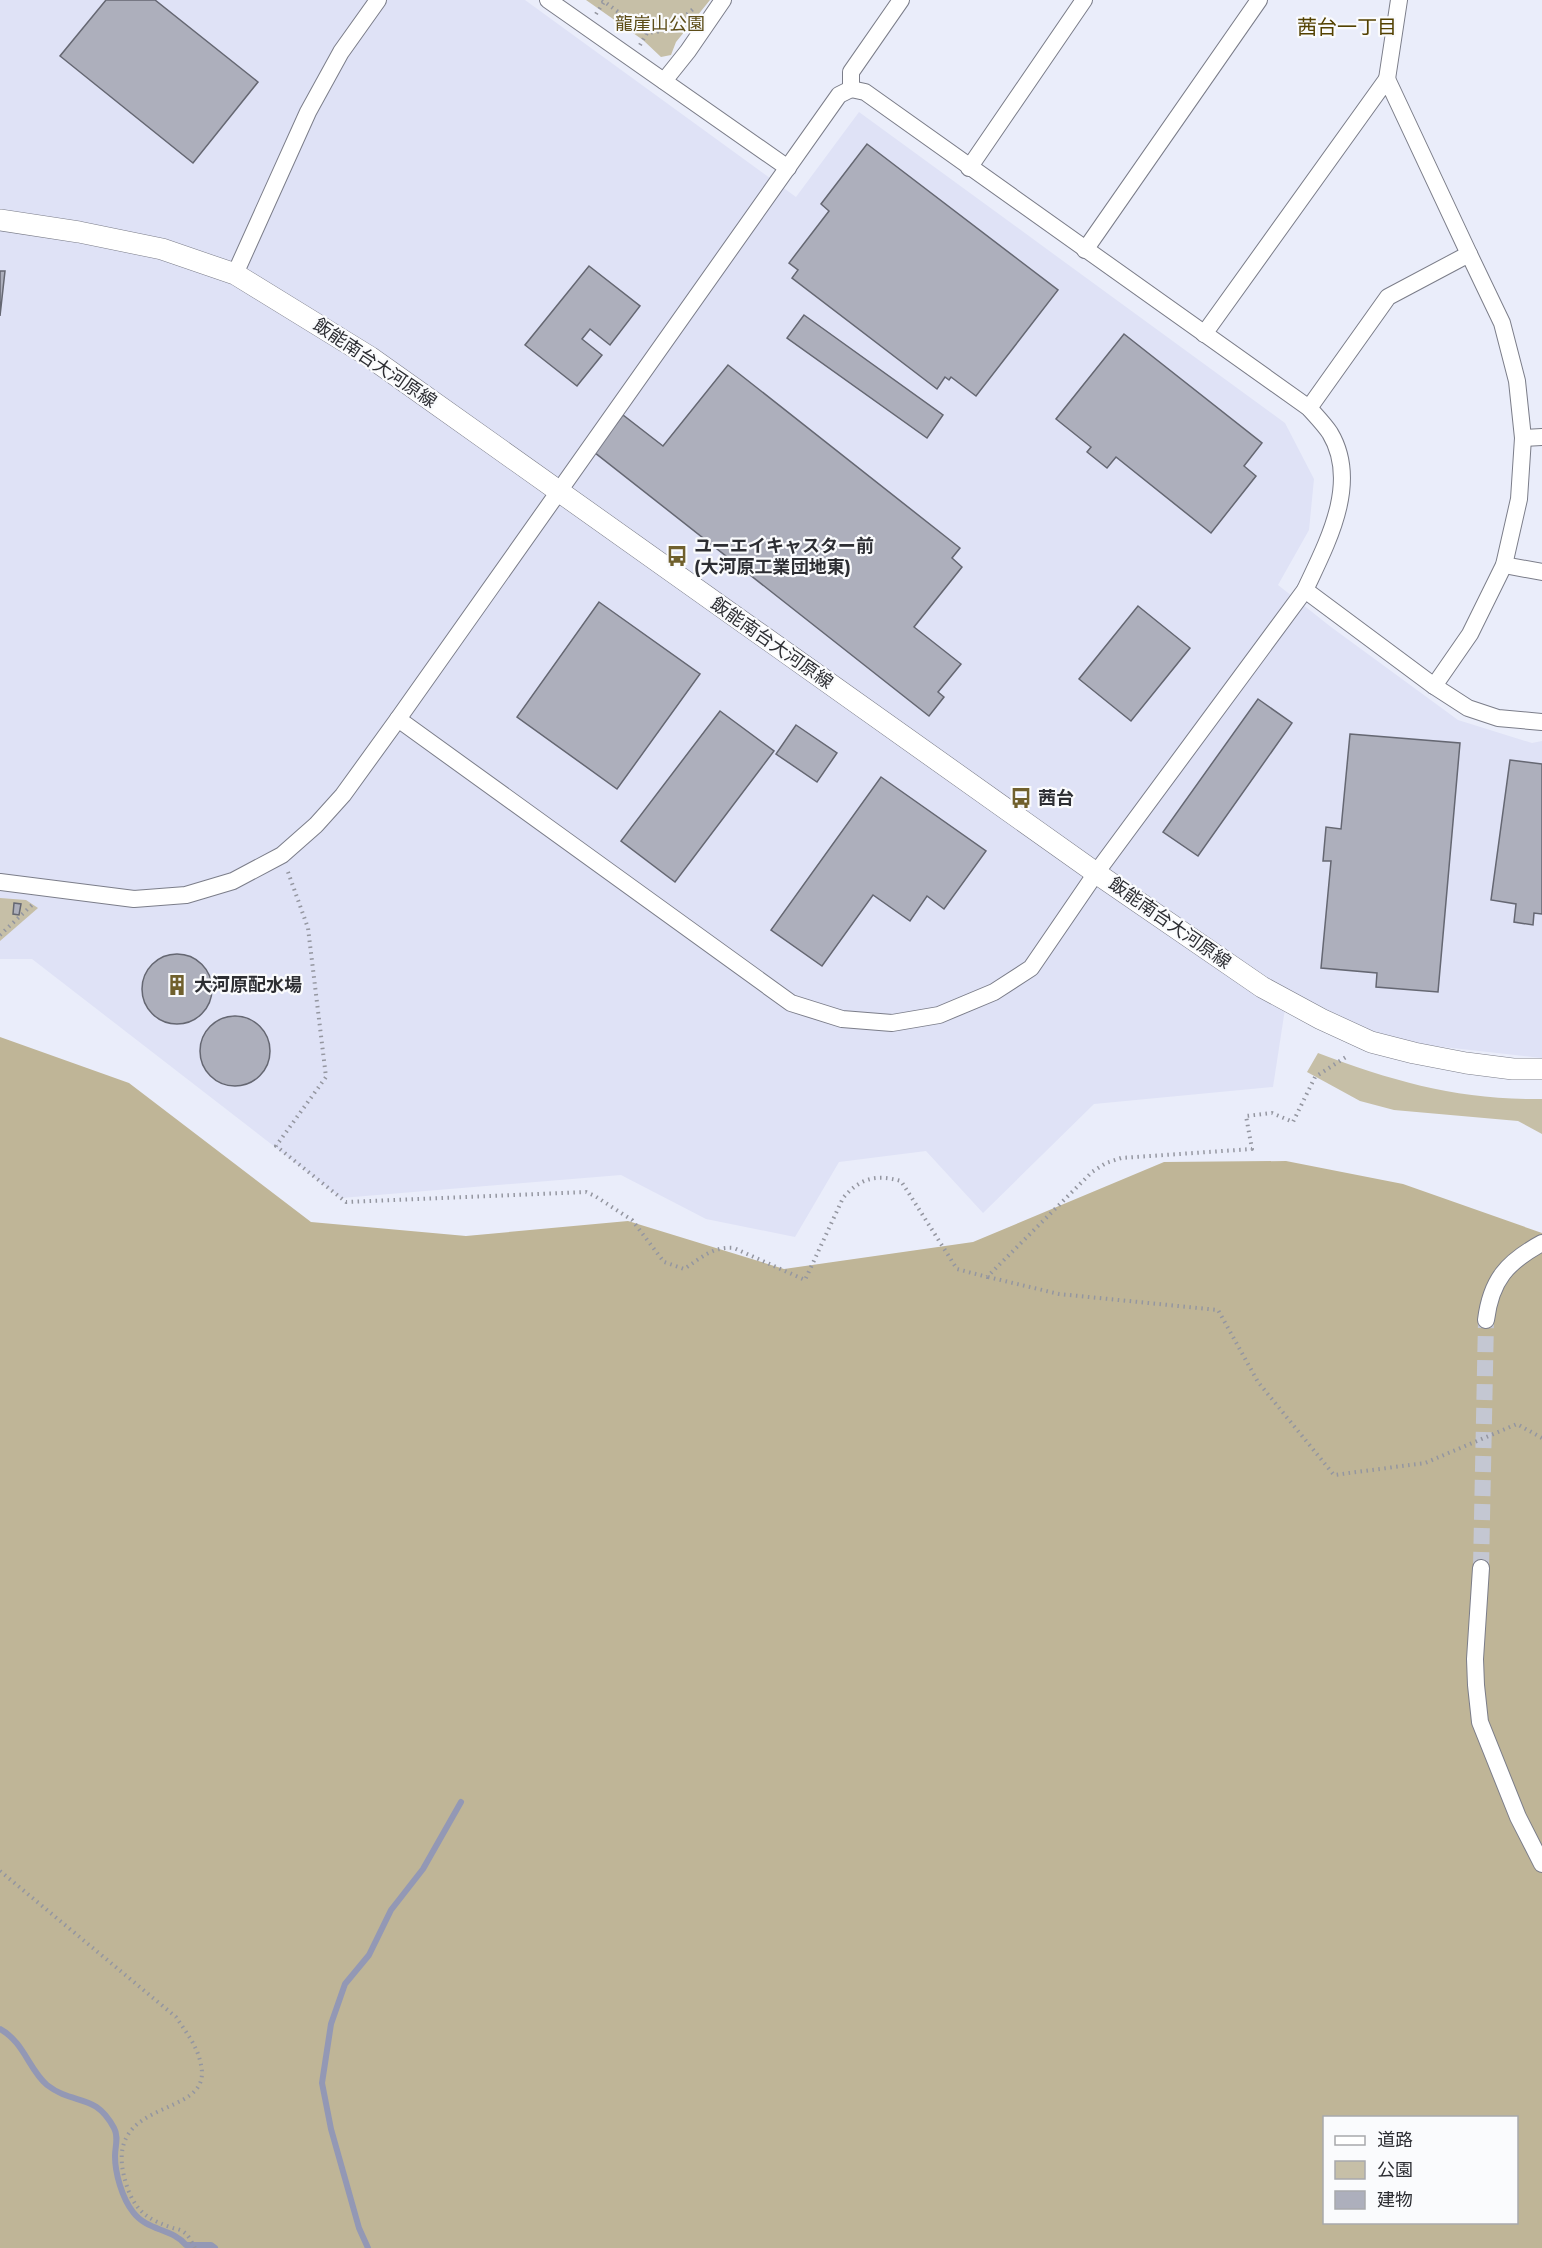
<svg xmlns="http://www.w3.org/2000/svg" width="1542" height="2248" font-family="Montserrat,'Noto Sans JP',sans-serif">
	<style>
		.built { fill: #dfe2f6 }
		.green { fill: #c6bfa7 }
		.forest { fill: #bfb597; fill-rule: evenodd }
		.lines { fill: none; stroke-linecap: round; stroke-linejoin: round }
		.stream { stroke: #9398b5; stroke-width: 6 }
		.building { fill: #adafbc; stroke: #656772; stroke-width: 1.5 }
		.minor-tunnel { stroke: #c4c7d2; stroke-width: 16; stroke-dasharray: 16 8; stroke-linecap: butt }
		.minor-casing { stroke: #7b7d89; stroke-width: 18 }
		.tertiary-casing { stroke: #7b7d89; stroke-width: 22 }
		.path { stroke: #9496a0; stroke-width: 4; stroke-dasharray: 1.5 4.5; stroke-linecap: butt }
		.minor { stroke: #fff; stroke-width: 16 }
		.tertiary { stroke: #fff; stroke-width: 21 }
		.labels { text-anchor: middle; stroke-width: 4.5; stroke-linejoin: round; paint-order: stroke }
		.park-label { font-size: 18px; fill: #5d4d18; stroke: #fafbfd }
		.street-label { font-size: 18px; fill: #2d2e33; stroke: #fafbfd }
		.poi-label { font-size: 18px; font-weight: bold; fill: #2d2e33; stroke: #fafbfd; text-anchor: start }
		.neighbourhood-label { font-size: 20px; fill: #534100; stroke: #fafbfd }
	</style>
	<rect width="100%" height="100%" fill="#eaedfa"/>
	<!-- built -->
	<path class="built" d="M 0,0 L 525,0 L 796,197 L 859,112 L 1285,423 L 1314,479 L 1309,530 L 1278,585 L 1331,627 L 1458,720 L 1532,743 L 1542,741 L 1542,1058 L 1399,1042 L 1287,996 L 1273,1087 L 1094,1104 L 983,1213 L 926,1151 L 839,1162 L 795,1237 L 706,1219 L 621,1175 L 341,1198 L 32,959 L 0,959 Z"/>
	<!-- green -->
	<g class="green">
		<path d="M 586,0 L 710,0 L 676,42 L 671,55 L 661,57 L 643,40 Z"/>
		<path d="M 0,898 L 26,900 L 38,908 L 0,941 Z"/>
		<path d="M 1318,1053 C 1395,1082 1459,1100 1542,1099 L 1542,1134 L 1518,1121 L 1394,1110 L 1360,1101 L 1307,1072 Z"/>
	</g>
	<!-- forest -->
	<path class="forest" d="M 0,1037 L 129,1083 L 311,1222 L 466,1236 L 628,1221 L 784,1269 L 973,1242 L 1164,1162 L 1286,1161 L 1403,1184 L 1542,1233 L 1542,2248 L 0,2248 ZM 1324,2118 L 1516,2118 L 1516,2222 L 1324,2222 Z"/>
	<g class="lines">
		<!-- stream -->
		<g class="stream">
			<path d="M 0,2029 C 24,2042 29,2070 47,2085 C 74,2106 95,2092 114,2128 C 119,2137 115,2146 115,2156 C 115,2173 122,2198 133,2212 C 147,2231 172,2228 186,2245 L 211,2245 L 215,2248"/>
			<path d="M 368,2248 L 359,2228 L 331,2129 L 322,2083 L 331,2024 L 345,1984 L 369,1955 L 391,1910 L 423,1869 L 461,1802"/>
		</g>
	</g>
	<!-- building -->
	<g class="building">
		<path d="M 106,0 L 155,0 L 258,82 L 193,163 L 60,56 Z"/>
		<path d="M 867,144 L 1058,290 L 976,396 L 951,377 L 949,380 L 945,377 L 937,389 L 792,278 L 798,270 L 789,263 L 829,211 L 821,204 Z"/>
		<path d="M 589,266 L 640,306 L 610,345 L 590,329 L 582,339 L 602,355 L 577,386 L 525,345 Z"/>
		<path d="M 0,271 L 5,271 L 0,316 Z"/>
		<path d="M 804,315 L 943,415 L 927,438 L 787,338 Z"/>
		<path d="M 1124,334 L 1262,443 L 1244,466 L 1256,476 L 1211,533 L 1116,457 L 1107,468 L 1087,452 L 1091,447 L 1056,419 Z"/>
		<path d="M 728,365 L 960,548 L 952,558 L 962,567 L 914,627 L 961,664 L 938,692 L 944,697 L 929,716 L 594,452 L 623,415 L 663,446 Z"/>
		<path d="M 599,602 L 700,674 L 617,789 L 517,717 Z"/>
		<path d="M 1138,606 L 1190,648 L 1131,721 L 1079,679 Z"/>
		<path d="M 1258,699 L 1292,723 L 1198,856 L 1163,832 Z"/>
		<path d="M 720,711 L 774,751 L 675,882 L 621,841 Z"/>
		<path d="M 796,725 L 837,753 L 817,782 L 776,754 Z"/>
		<path d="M 1350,734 L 1460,743 L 1438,992 L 1376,987 L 1377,973 L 1321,968 L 1331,861 L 1323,861 L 1326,827 L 1341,829 Z"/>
		<path d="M 1510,760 L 1542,764 L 1542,914 L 1534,913 L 1533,925 L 1514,922 L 1516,904 L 1491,900 Z"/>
		<path d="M 881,777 L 986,851 L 944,909 L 927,896 L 910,921 L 873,895 L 822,966 L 771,930 Z"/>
		<path d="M 14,903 L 21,904 L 19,915 L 13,914 Z"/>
		<circle cx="177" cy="989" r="35"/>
		<circle cx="235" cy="1051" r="35"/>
	</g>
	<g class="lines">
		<!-- minor-tunnel -->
		<path class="minor-tunnel" d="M 1481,1568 L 1486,1320"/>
		<defs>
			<g id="minor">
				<path d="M 548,0 L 788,168"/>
				<path d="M 1387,79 L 1399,0"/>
				<path d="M 664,81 L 688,51 L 723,0"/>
				<path d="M 969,168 L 1084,0"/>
				<path d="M 1085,250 L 1259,0"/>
				<path d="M 235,274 L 308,112 L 341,52 L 378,0"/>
				<path d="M 1204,334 L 1387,79 L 1469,254"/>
				<path d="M 1309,408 L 1388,297 L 1469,254 L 1502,323 L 1517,381 L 1523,438 L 1519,499 L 1504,565 L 1470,634 L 1434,686"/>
				<path d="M 1523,438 L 1542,437"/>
				<path d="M 1504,565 L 1542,572"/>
				<path d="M 1305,590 L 1434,686 L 1468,708 L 1498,718 L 1542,722"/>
				<path d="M 398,719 L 791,1003 L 842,1019 L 892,1023 L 939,1015 L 994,992 L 1031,968 L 1096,873 L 1305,590 C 1327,543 1360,483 1330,433 C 1324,424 1316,416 1309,408 L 865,92 L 851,89"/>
				<path d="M 0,882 L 134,899 L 186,895 L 233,881 L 282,855 L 316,825 L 343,795 L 398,719 L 839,95 L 851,89 L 851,72 L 901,0"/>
				<path d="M 1486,1320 C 1491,1280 1507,1262 1542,1243"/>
				<path d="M 1481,1568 L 1475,1659 L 1476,1685 L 1480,1722 L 1518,1817 L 1542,1864"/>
			</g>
			<path id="tertiary" d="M 0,220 L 79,232 L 162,249 L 235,274 L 370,357 L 1096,873 L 1262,987 L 1321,1019 L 1371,1042 L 1414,1053 L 1466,1063 L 1513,1069 L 1542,1069"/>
		</defs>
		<!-- minor casing -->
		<use href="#minor" class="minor-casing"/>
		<!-- tertiary casing -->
		<use href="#tertiary" class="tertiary-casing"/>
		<!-- path -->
		<g class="path">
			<path d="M 602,0 L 647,33 L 670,30 L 693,9"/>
			<path d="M 596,14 L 604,2"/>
			<path d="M 640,45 L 647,33"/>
			<path d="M 288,872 L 308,928 L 326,1077 L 276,1146 L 346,1202 L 586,1192 L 595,1196 L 632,1220 L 664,1262 L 684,1269 C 701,1258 713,1246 734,1248 L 805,1280 L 843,1198 C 860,1178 876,1174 901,1181 L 957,1269 L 987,1277 L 1092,1172 L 1106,1163 L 1121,1158 L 1252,1149 L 1246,1116 L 1272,1113 L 1293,1122 L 1315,1077 L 1349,1055"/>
			<path d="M 0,935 L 32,905"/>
			<path d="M 988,1277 L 1059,1294 L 1218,1310 L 1258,1382 L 1334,1475 L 1425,1463 L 1517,1424 L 1542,1438"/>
			<path d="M 0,1871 L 176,2017 C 186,2032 198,2047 201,2065 C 214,2123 91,2092 129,2192 C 138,2214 152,2221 173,2228 C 177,2229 182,2230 185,2233 C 189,2236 192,2243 195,2248"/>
		</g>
		<!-- minor -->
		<use href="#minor" class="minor"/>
		<!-- tertiary -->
		<use href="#tertiary" class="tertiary"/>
	</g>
	<!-- icons -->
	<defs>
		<symbol id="bus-bare" viewBox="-9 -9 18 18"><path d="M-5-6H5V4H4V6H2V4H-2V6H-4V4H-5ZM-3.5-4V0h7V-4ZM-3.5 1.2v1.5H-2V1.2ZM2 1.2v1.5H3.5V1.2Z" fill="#70602d" stroke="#fafbfd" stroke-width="2.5" paint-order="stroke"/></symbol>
		<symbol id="building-bare" viewBox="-9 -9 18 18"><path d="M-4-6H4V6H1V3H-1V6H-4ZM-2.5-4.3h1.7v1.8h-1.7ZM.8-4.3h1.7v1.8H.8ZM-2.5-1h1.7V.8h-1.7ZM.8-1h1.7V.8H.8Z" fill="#70602d" stroke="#fafbfd" stroke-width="2.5" paint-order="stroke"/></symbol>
	</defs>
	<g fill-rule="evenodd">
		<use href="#bus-bare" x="662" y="541" width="30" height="30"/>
		<use href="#bus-bare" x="1006" y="783" width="30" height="30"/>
		<use href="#building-bare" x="162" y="970" width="30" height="30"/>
	</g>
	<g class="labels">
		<!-- park labels -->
		<g class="park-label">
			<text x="660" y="30">龍崖山公園</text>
		</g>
		<!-- street labels -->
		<g class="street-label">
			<text transform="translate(375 363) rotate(34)" y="6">飯能南台大河原線</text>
			<text transform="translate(772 643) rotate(35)" y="6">飯能南台大河原線</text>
			<text transform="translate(1170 923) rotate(35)" y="6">飯能南台大河原線</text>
		</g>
		<!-- poi labels -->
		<g class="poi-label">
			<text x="694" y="552">ユーエイキャスター前<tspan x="694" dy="21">(大河原工業団地東)</tspan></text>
			<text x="1038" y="804">茜台</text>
			<text x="194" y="991">大河原配水場</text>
		</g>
		<!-- neighbourhood labels -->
		<g class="neighbourhood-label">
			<text x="1347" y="34">茜台一丁目</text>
		</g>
	</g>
	<!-- legend -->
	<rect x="1323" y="2116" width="195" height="108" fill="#fafbfd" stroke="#a8a9ac" stroke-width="1.5"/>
	<rect x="1335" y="2136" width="30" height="9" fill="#ffffff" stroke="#a8a9ac" stroke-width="1.5"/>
	<text x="1377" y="2146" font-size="18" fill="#2d2e33">道路</text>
	<rect x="1335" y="2161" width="30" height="18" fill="#c6bfa7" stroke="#a8a9ac" stroke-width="1.5"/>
	<text x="1377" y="2176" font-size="18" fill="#2d2e33">公園</text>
	<rect x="1335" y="2191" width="30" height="18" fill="#adafbc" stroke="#a8a9ac" stroke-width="1.5"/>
	<text x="1377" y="2206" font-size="18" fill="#2d2e33">建物</text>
</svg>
